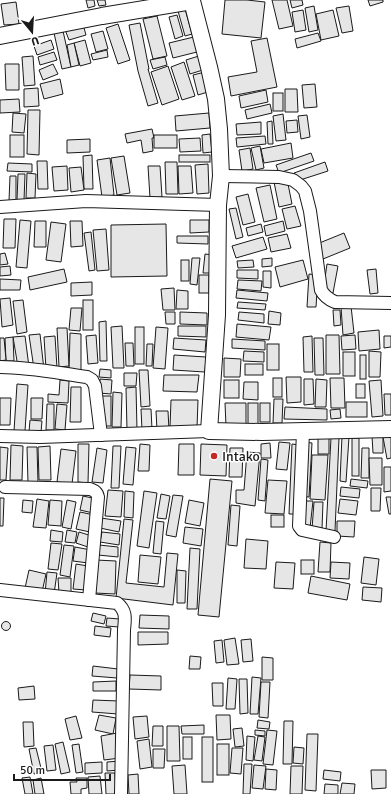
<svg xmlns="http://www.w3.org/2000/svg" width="391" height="794" font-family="Signika,sans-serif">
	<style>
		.building { fill: #e6e6e6; stroke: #1a1a1a }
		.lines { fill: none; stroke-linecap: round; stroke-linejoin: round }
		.street-casing { stroke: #1a1a1a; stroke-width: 14 }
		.secondary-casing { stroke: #1a1a1a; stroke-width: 18 }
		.street { stroke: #fff; stroke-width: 12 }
		.secondary { stroke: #fff; stroke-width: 16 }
		.poi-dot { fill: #c62828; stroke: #fff; stroke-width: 1.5 }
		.labels { text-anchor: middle; stroke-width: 3; stroke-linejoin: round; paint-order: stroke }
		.poi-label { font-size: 14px; fill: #1a1a1a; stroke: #fff; text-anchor: start }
	</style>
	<rect width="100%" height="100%" fill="#fff"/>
	<!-- building -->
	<g class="building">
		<path d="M 86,0 L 94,0 L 95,6 L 88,8 Z"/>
		<path d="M 97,0 L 105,0 L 106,5 L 99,6 Z"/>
		<path d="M 225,0 L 247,0 L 265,2 L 261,38 L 222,34 Z"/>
		<path d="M 272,0 L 287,0 L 293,26 L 279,29 Z"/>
		<path d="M 290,0 L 302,0 L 303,5 L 292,8 Z"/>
		<path d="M 368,0 L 383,0 L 383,2 L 370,6 Z"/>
		<path d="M 16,2 L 19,24 L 4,25 L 1,4 Z"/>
		<path d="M 314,6 L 318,30 L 309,32 L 305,8 Z"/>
		<path d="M 349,6 L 353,31 L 342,33 L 336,8 Z"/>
		<path d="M 185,9 L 192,34 L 185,36 L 178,11 Z"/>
		<path d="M 303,10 L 306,30 L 295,32 L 292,12 Z"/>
		<path d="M 333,10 L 339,36 L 321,40 L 316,14 Z"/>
		<path d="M 177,15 L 183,36 L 175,39 L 169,17 Z"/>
		<path d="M 157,16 L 167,56 L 153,59 L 143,19 Z"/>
		<path d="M 82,21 L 86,35 L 69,40 L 64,27 Z"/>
		<path d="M 140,23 L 149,69 L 148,69 L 158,103 L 148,106 L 138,71 L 129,25 Z"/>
		<path d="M 118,24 L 130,60 L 118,64 L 106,28 Z"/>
		<path d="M 63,31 L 71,67 L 62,69 L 54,33 Z"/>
		<path d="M 103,31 L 108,49 L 96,52 L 91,34 Z"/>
		<path d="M 318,33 L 321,41 L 297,48 L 295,39 Z"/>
		<path d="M 198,36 L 201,51 L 173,58 L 169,43 Z"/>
		<path d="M 267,38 L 277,87 L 231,96 L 228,77 L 257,72 L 251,41 Z"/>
		<path d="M 51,40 L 54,49 L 37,55 L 34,46 Z"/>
		<path d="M 85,40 L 91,63 L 80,66 L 74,43 Z"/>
		<path d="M 74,43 L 79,65 L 71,67 L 67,45 Z"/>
		<path d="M 107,50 L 108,57 L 93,60 L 91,54 Z"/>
		<path d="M 54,52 L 57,60 L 40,65 L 38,57 Z"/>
		<path d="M 202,55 L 206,69 L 190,74 L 186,60 Z"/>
		<path d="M 33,56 L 35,85 L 24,86 L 22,57 Z"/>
		<path d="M 165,57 L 167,65 L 153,69 L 150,60 Z"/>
		<path d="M 184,62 L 195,96 L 182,100 L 171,67 Z"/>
		<path d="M 5,64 L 19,64 L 19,90 L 6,90 Z"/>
		<path d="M 53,64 L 58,74 L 43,80 L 39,70 Z"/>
		<path d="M 168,66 L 179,99 L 162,105 L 151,72 Z"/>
		<path d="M 205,72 L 211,91 L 198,95 L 193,75 Z"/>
		<path d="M 60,79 L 63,94 L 44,99 L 40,84 Z"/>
		<path d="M 315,84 L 317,107 L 304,108 L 302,85 Z"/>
		<path d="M 38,88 L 39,106 L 24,107 L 24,89 Z"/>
		<path d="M 285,89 L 297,89 L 298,112 L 285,112 Z"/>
		<path d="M 266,90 L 268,102 L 241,108 L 239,96 Z"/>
		<rect x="273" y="93" width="10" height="18"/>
		<path d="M 19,99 L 20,112 L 0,113 L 0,100 Z"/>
		<path d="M 270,104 L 272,113 L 247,119 L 245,110 Z"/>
		<path d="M 28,110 L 40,110 L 39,155 L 27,154 Z"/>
		<path d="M 13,113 L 26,114 L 24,133 L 12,132 Z"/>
		<path d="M 209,113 L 210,128 L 176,131 L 175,116 Z"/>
		<path d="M 283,114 L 286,140 L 276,141 L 273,116 Z"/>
		<path d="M 307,115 L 310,137 L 301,139 L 298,116 Z"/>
		<path d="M 297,120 L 298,132 L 287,133 L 286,121 Z"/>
		<path d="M 272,121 L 273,144 L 268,144 L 267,122 Z"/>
		<path d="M 261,122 L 261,134 L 237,135 L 236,124 Z"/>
		<path d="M 152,129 L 154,138 L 152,138 L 153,151 L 143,153 L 141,140 L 127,143 L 125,134 Z"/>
		<path d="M 210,134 L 212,152 L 203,153 L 202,135 Z"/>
		<rect x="10" y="135" width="14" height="22"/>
		<rect x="154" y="135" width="23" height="13"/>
		<path d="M 265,136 L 266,144 L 237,147 L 236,138 Z"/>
		<path d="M 200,138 L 201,151 L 180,152 L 179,139 Z"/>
		<path d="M 90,139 L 90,152 L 67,153 L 67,140 Z"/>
		<path d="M 291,143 L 293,158 L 264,163 L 261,149 Z"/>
		<path d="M 260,146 L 264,168 L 256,170 L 251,148 Z"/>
		<path d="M 250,148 L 253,169 L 242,171 L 239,150 Z"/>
		<path d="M 311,153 L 314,161 L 279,173 L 276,165 Z"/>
		<path d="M 92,155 L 93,189 L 84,189 L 83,156 Z"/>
		<rect x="179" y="155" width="31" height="7"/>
		<path d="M 124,156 L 130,193 L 117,195 L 111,158 Z"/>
		<path d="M 110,158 L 114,195 L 102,197 L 97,160 Z"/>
		<path d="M 37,161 L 47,161 L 48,189 L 38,189 Z"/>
		<path d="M 165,162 L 177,162 L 178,194 L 166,194 Z"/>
		<path d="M 325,162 L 328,171 L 297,181 L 294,173 Z"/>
		<path d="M 8,163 L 32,164 L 32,172 L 7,171 Z"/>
		<path d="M 208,164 L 209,193 L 197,194 L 195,165 Z"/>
		<path d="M 67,166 L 68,190 L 54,191 L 52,167 Z"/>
		<path d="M 148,166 L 160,166 L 162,197 L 150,198 Z"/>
		<path d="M 178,166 L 191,166 L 193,193 L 179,194 Z"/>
		<path d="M 81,167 L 84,190 L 71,192 L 69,168 Z"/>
		<path d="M 27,173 L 36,174 L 35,198 L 26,198 Z"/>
		<path d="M 18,174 L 25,174 L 24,201 L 17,200 Z"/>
		<path d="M 10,176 L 16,176 L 16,201 L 9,201 Z"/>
		<path d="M 287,179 L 292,204 L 279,207 L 274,182 Z"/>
		<path d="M 270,185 L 277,219 L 264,222 L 256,188 Z"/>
		<path d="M 248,194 L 255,222 L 243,225 L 236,197 Z"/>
		<path d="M 295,206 L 301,226 L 287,229 L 282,209 Z"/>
		<path d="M 236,208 L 243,237 L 236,239 L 229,209 Z"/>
		<path d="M 4,219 L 16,219 L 15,248 L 3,248 Z"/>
		<path d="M 20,220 L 31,221 L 27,268 L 16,267 Z"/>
		<path d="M 190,220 L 209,220 L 209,232 L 190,233 Z"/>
		<path d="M 35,221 L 46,221 L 46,247 L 34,247 Z"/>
		<path d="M 70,221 L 82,221 L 83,246 L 71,247 Z"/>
		<path d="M 283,221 L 285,231 L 266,236 L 264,226 Z"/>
		<path d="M 51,222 L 66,224 L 61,262 L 46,260 Z"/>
		<path d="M 166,224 L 167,276 L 111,277 L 111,225 Z"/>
		<path d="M 261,224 L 263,232 L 248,236 L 246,228 Z"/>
		<path d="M 106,229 L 109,270 L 97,271 L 93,230 Z"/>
		<path d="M 91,232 L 95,270 L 89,271 L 84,233 Z"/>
		<path d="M 344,233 L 350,248 L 323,259 L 317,244 Z"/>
		<path d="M 287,234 L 291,248 L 271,252 L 268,238 Z"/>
		<path d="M 177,236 L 208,236 L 208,244 L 177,243 Z"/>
		<path d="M 263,237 L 267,249 L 236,258 L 232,246 Z"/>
		<path d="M 5,253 L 8,264 L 0,265 L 0,254 Z"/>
		<path d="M 205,254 L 213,255 L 212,273 L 203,273 Z"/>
		<path d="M 192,258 L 200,258 L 197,285 L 190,284 Z"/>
		<path d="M 272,258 L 272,266 L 262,267 L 262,259 Z"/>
		<rect x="181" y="260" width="8" height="21"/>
		<path d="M 253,260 L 254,267 L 238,268 L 237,261 Z"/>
		<path d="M 303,260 L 308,279 L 280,287 L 275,267 Z"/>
		<path d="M 327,264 L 338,266 L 333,293 L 323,292 Z"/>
		<path d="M 10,266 L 11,275 L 0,276 L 0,267 Z"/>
		<path d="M 64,269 L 67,282 L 30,290 L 28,277 Z"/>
		<path d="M 376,269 L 378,293 L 370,294 L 367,270 Z"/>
		<path d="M 237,270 L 258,270 L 258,279 L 237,278 Z"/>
		<path d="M 263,271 L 271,271 L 271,288 L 263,287 Z"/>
		<path d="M 309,274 L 318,275 L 316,307 L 307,307 Z"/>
		<rect x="199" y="275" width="10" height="18"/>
		<path d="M 0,279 L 21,280 L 20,290 L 0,290 Z"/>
		<path d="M 238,280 L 262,281 L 261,291 L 237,289 Z"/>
		<path d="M 92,282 L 92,295 L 71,296 L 71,283 Z"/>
		<path d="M 174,288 L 175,310 L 163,310 L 161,289 Z"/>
		<path d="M 177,290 L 188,291 L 188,309 L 176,309 Z"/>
		<path d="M 237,290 L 268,293 L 267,301 L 236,298 Z"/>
		<path d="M 10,298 L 13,325 L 2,327 L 0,299 Z"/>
		<path d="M 23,300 L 27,332 L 17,334 L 13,301 Z"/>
		<rect x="83" y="300" width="10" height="30"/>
		<path d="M 238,302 L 266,304 L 265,310 L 237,308 Z"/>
		<path d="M 351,306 L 354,333 L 343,335 L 341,307 Z"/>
		<path d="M 71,308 L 82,308 L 80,331 L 69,330 Z"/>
		<path d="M 333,310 L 340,310 L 341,325 L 334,326 Z"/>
		<path d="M 269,311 L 281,313 L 280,325 L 268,324 Z"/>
		<path d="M 165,312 L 175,312 L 175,324 L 166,324 Z"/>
		<path d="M 180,312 L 207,313 L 207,325 L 180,324 Z"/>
		<path d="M 239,312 L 264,314 L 264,323 L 238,320 Z"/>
		<path d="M 106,321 L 107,361 L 100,361 L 99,322 Z"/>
		<path d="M 237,324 L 271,327 L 269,340 L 236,337 Z"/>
		<path d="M 122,326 L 124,368 L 113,368 L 111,327 Z"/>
		<path d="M 178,326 L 206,326 L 206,337 L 178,336 Z"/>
		<rect x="135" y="327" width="9" height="37"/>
		<path d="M 156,327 L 168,328 L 165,369 L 153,368 Z"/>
		<path d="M 57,328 L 67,328 L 69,366 L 59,367 Z"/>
		<path d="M 379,330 L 380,349 L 359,351 L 358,332 Z"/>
		<path d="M 70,333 L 81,334 L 81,372 L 69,372 Z"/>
		<path d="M 40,334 L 44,370 L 34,369 L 29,335 Z"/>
		<path d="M 96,335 L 98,363 L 88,364 L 86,336 Z"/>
		<path d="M 326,335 L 339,335 L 340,374 L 326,374 Z"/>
		<path d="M 355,335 L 356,349 L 342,350 L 341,336 Z"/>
		<path d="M 25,336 L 29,367 L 18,367 L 13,337 Z"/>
		<path d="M 55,336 L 57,368 L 46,369 L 44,337 Z"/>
		<path d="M 312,336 L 313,372 L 304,372 L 303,337 Z"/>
		<path d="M 384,336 L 391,336 L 391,347 L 384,348 Z"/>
		<path d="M 13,337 L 14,361 L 6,361 L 5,338 Z"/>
		<path d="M 0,338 L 4,338 L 6,360 L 0,361 Z"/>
		<path d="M 174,338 L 206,340 L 205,352 L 173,349 Z"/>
		<path d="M 314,338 L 323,338 L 324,375 L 315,375 Z"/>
		<path d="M 232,339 L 265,341 L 265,350 L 232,348 Z"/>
		<path d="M 125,343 L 133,343 L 134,366 L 126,366 Z"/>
		<path d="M 147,344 L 153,344 L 152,366 L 146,366 Z"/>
		<rect x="267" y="344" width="12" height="26"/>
		<path d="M 244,351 L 264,352 L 264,362 L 243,361 Z"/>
		<path d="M 369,351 L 381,352 L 380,377 L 369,377 Z"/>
		<rect x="343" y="352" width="12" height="24"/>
		<path d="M 174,355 L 206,357 L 205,372 L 173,370 Z"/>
		<rect x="360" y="355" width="6" height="24"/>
		<path d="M 224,358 L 241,359 L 240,377 L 224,377 Z"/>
		<rect x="245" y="364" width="18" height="11"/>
		<path d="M 100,369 L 111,370 L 111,378 L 99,377 Z"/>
		<path d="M 139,370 L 148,370 L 150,406 L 141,407 Z"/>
		<path d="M 124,373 L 137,373 L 136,386 L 124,386 Z"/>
		<path d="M 164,375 L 199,375 L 197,392 L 163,391 Z"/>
		<path d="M 286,377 L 301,377 L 301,402 L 287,403 Z"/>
		<rect x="273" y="378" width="9" height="19"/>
		<path d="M 330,378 L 344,378 L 345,408 L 331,408 Z"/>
		<path d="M 100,379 L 112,380 L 111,394 L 99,393 Z"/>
		<path d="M 304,379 L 313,379 L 314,404 L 304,405 Z"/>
		<path d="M 316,379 L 327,380 L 326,407 L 315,407 Z"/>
		<path d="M 60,380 L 69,381 L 68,403 L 48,402 L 48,394 L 59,395 Z"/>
		<rect x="224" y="380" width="15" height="18"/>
		<path d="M 381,380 L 383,416 L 372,417 L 369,381 Z"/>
		<path d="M 244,382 L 258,382 L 258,400 L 243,399 Z"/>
		<path d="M 17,384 L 28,385 L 25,431 L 14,431 Z"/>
		<rect x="356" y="384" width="9" height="14"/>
		<path d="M 71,387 L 81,387 L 81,422 L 70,422 Z"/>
		<path d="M 136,387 L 137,430 L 127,430 L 126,388 Z"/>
		<path d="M 113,392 L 122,393 L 121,427 L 112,427 Z"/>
		<path d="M 384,394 L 391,394 L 391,415 L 385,415 Z"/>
		<rect x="101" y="396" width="10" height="30"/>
		<path d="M 0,398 L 11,398 L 10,425 L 0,425 Z"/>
		<path d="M 31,398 L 43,398 L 42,419 L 31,419 Z"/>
		<path d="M 274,399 L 283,399 L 282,423 L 273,423 Z"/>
		<path d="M 171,400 L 198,400 L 197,428 L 170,427 Z"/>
		<rect x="346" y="402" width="21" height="15"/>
		<path d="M 225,403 L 246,403 L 246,425 L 226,426 Z"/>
		<rect x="248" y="403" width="10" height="21"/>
		<rect x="260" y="403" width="10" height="19"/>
		<path d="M 47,404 L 54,404 L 54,430 L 46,430 Z"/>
		<path d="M 57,404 L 67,405 L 65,430 L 55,429 Z"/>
		<path d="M 285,407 L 327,409 L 327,420 L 284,419 Z"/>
		<path d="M 141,409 L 151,409 L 152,429 L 142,430 Z"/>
		<path d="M 340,409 L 341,418 L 331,419 L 330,410 Z"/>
		<path d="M 156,411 L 168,411 L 169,430 L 157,430 Z"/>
		<path d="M 30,420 L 42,421 L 41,432 L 29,432 Z"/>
		<path d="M 383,435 L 383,453 L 373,453 L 372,436 Z"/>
		<path d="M 391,435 L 391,458 L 387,459 L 383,437 Z"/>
		<path d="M 342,436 L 349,437 L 346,482 L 340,481 Z"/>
		<rect x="318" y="438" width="11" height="16"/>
		<path d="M 331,438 L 339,438 L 335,531 L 326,531 Z"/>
		<rect x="352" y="438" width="7" height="38"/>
		<path d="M 279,442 L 290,443 L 287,470 L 276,469 Z"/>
		<path d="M 303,442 L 312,443 L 309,497 L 301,496 Z"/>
		<path d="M 270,443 L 271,458 L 261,458 L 261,444 Z"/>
		<path d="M 78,444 L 89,444 L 88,483 L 78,482 Z"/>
		<path d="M 140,444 L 150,445 L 149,471 L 138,471 Z"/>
		<path d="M 179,444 L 194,444 L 194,475 L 178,475 Z"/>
		<path d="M 201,444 L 227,445 L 226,476 L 200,475 Z"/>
		<path d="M 292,444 L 300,445 L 297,514 L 289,514 Z"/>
		<path d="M 11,445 L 23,446 L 22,480 L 10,480 Z"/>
		<path d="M 50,446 L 51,480 L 39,480 L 38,447 Z"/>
		<path d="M 113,446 L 121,446 L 119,488 L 111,488 Z"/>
		<path d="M 0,447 L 8,448 L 6,480 L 0,480 Z"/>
		<path d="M 27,447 L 37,447 L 38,483 L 28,483 Z"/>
		<path d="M 126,447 L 136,448 L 133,485 L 123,484 Z"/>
		<path d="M 97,448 L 107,450 L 103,483 L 92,482 Z"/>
		<path d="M 230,448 L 243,448 L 242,477 L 229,477 Z"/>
		<path d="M 362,448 L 369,448 L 369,478 L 361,478 Z"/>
		<path d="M 61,449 L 76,451 L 72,484 L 57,482 Z"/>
		<path d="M 247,452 L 260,453 L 255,506 L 236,503 L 236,490 L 244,490 Z"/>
		<path d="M 312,455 L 328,455 L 325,500 L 310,499 Z"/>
		<path d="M 369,458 L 382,458 L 382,485 L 370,485 Z"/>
		<path d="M 261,459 L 268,460 L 265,501 L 258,500 Z"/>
		<path d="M 384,467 L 391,467 L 391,491 L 384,492 Z"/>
		<path d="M 210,479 L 232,481 L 219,617 L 198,615 Z"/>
		<path d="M 351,479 L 368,481 L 367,488 L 350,486 Z"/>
		<path d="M 268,480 L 287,481 L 284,514 L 265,513 Z"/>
		<path d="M 341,487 L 360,489 L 359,498 L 340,496 Z"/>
		<path d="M 371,488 L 381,488 L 380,511 L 371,511 Z"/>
		<path d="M 108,490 L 123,491 L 121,517 L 105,516 Z"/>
		<path d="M 125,491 L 134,492 L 133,518 L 124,517 Z"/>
		<path d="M 144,491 L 157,493 L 149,548 L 137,546 Z"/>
		<path d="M 161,494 L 170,496 L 166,519 L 157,518 Z"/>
		<path d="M 173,495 L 183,496 L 176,537 L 166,535 Z"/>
		<path d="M 83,496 L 97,499 L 93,513 L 80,510 Z"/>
		<path d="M 386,497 L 391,497 L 391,514 L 389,514 Z"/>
		<path d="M 0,498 L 4,498 L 3,526 L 0,526 Z"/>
		<path d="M 37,499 L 49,501 L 46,528 L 33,527 Z"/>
		<path d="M 340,499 L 358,501 L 356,515 L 338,513 Z"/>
		<path d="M 23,500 L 33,501 L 32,513 L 22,512 Z"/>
		<path d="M 50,500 L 62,501 L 61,526 L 48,525 Z"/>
		<path d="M 67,500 L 76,502 L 71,529 L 62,527 Z"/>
		<path d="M 189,500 L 204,503 L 200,526 L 185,523 Z"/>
		<path d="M 303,501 L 313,501 L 310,528 L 301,527 Z"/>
		<path d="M 314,502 L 323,502 L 322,529 L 312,529 Z"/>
		<path d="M 231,505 L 240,506 L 237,546 L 228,545 Z"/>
		<path d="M 80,512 L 94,515 L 90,532 L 76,529 Z"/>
		<rect x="271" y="515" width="13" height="12"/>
		<path d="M 101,518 L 121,521 L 119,532 L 100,528 Z"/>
		<path d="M 124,519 L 133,520 L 126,583 L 164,587 L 167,553 L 178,554 L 173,605 L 116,598 Z"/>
		<path d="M 156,521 L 164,522 L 161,554 L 153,553 Z"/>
		<path d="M 337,521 L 355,521 L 354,537 L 337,536 Z"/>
		<path d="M 185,527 L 203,529 L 201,546 L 183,543 Z"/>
		<path d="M 51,530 L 63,532 L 62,542 L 50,541 Z"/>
		<path d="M 67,530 L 77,532 L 75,543 L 65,542 Z"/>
		<path d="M 79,532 L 92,536 L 88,547 L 76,543 Z"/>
		<path d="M 102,532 L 120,534 L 119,545 L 100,542 Z"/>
		<path d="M 246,539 L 268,541 L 266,569 L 244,568 Z"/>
		<path d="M 320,542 L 331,543 L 330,572 L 318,572 Z"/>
		<path d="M 51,543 L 62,544 L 58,570 L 48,569 Z"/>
		<path d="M 64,545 L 74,546 L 70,577 L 60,575 Z"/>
		<path d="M 99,545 L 118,547 L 118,557 L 98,555 Z"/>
		<path d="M 75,547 L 91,550 L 88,563 L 73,561 Z"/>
		<path d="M 190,548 L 200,549 L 197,609 L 187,609 Z"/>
		<path d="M 140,555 L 161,557 L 158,584 L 138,582 Z"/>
		<path d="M 364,557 L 379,559 L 376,585 L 361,583 Z"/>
		<path d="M 96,560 L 116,561 L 115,594 L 95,593 Z"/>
		<rect x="301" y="560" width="13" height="14"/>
		<path d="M 276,562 L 295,563 L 293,589 L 274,588 Z"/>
		<path d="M 331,562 L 350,563 L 349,579 L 330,578 Z"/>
		<path d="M 76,564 L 88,566 L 86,590 L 73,589 Z"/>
		<path d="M 29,570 L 46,574 L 42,592 L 25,588 Z"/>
		<path d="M 177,570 L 186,571 L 185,603 L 177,603 Z"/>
		<path d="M 47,572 L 57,573 L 54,594 L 45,594 Z"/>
		<path d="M 311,576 L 350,584 L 347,600 L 308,593 Z"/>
		<path d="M 58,578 L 71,578 L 71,592 L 59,593 Z"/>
		<path d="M 363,587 L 382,588 L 381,602 L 362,600 Z"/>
		<path d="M 93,613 L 106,616 L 104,624 L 91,621 Z"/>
		<path d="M 140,615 L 169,616 L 169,629 L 139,628 Z"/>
		<path d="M 107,618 L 120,619 L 119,627 L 106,626 Z"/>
		<circle cx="6" cy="626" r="4.5"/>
		<path d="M 95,626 L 111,628 L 110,637 L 94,635 Z"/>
		<path d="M 138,632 L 168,632 L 168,644 L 138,645 Z"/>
		<path d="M 235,638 L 239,664 L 227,665 L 224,640 Z"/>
		<path d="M 251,639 L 253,661 L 243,662 L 241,640 Z"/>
		<path d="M 222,640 L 224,662 L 216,663 L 214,641 Z"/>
		<path d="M 190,656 L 201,657 L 200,669 L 189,669 Z"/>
		<path d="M 262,657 L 273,658 L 273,680 L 262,680 Z"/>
		<path d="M 93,666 L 118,669 L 117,678 L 92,676 Z"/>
		<path d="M 130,675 L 161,676 L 161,690 L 129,689 Z"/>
		<path d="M 252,677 L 261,678 L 258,714 L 250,714 Z"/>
		<path d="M 228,678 L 237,679 L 235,709 L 226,709 Z"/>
		<path d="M 239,679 L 247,679 L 248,713 L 240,714 Z"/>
		<path d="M 116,681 L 116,691 L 93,691 L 93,682 Z"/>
		<path d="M 261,682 L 270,682 L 268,718 L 259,717 Z"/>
		<path d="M 212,683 L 223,683 L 223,706 L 213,706 Z"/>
		<path d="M 34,686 L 35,699 L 19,700 L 18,688 Z"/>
		<path d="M 93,700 L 119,701 L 118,714 L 92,712 Z"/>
		<path d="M 99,715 L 116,718 L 113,734 L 95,730 Z"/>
		<path d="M 216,715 L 230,715 L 231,739 L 217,740 Z"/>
		<path d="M 76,716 L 82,738 L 70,740 L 65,719 Z"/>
		<path d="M 147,716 L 149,737 L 135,739 L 133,717 Z"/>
		<path d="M 258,720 L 270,722 L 269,729 L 257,728 Z"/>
		<path d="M 284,721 L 293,721 L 292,764 L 283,764 Z"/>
		<path d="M 23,722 L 33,722 L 34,746 L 24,747 Z"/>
		<path d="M 204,725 L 204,734 L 182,734 L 181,726 Z"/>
		<path d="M 153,726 L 163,726 L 163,746 L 152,746 Z"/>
		<path d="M 167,726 L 179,726 L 180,761 L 167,761 Z"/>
		<path d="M 242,728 L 244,746 L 235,747 L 233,729 Z"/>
		<path d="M 255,730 L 265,731 L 265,736 L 255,735 Z"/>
		<path d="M 267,730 L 277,731 L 273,765 L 263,764 Z"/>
		<path d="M 117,733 L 120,758 L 104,760 L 101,736 Z"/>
		<path d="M 307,734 L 318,734 L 316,791 L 305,790 Z"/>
		<path d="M 247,736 L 255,737 L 253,761 L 246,760 Z"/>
		<path d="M 258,736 L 265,737 L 262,761 L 254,760 Z"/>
		<rect x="183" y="737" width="9" height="22"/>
		<rect x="202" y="737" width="11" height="45"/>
		<path d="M 149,739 L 152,767 L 140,769 L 137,741 Z"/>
		<path d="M 63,742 L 70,772 L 61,774 L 55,744 Z"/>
		<path d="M 79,744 L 83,772 L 76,773 L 72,745 Z"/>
		<rect x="217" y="744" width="12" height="31"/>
		<path d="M 53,745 L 56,770 L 47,771 L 44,746 Z"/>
		<path d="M 294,747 L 304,748 L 303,764 L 293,763 Z"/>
		<path d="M 36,748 L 42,772 L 34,774 L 29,749 Z"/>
		<path d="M 232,748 L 243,748 L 241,774 L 230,773 Z"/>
		<path d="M 153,749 L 165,749 L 164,768 L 153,768 Z"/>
		<path d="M 120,761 L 120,770 L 107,771 L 107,762 Z"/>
		<path d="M 102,762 L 102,773 L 85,774 L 85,763 Z"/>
		<path d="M 244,764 L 252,764 L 250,794 L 243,794 Z"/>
		<path d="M 185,765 L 187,794 L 174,794 L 172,766 Z"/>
		<path d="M 254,765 L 266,766 L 263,789 L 252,788 Z"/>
		<path d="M 291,766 L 303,766 L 302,794 L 290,794 Z"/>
		<path d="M 266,769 L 277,770 L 276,790 L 265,789 Z"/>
		<path d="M 324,770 L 341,772 L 340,781 L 323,779 Z"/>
		<path d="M 371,770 L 386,770 L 386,788 L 372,789 Z"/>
		<path d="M 105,773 L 115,773 L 116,794 L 106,794 Z"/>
		<path d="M 138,774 L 139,794 L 129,794 L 128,775 Z"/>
		<path d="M 100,776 L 102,794 L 89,794 L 88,777 Z"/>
		<path d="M 30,777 L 33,794 L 25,794 L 22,778 Z"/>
		<path d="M 41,778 L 44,794 L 35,794 L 33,780 Z"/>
		<path d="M 76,778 L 87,778 L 87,788 L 81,789 L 81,794 L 71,794 L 70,782 L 77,782 Z"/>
		<path d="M 342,783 L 355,784 L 354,794 L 340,794 Z"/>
		<path d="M 325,784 L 338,785 L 338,794 L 324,794 Z"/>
	</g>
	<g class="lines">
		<defs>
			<g id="street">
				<path d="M 221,176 L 279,177 L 293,180 L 301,186 L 305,191 L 310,211 L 321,290 C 324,296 328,299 335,302 L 391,303"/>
				<path d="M 0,207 L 86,201 L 218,205"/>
				<path d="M 0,367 C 29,367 58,373 87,377 L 92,380 L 95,386 L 101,435"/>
				<path d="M 303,432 L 299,526 L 302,530 L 334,537"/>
				<path d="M 0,436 L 40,437 L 209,431"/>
				<path d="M 5,487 L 90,489 C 95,491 97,492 98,497 L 89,600"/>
				<path d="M 0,590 L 117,603 C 127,611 125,619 124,630 L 121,794"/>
			</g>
			<path id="secondary" d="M 0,36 L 102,16 L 192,1 L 209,67 L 216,99 L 219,129 L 221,176 L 218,205 L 217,315 L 209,431 L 262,432 L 391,429"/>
		</defs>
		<!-- street casing -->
		<use href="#street" class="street-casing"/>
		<!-- secondary casing -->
		<use href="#secondary" class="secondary-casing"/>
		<!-- street -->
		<use href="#street" class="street"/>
		<!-- secondary -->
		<use href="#secondary" class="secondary"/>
	</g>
	<!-- markers -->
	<circle class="poi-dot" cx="214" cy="456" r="4"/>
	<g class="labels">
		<!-- poi labels -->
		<g class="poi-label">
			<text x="222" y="461">Intako</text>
		</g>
	</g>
	<!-- north arrow -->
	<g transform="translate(32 32) rotate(162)" stroke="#ffffff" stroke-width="3" paint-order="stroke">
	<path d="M0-3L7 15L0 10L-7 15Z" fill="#1a1a1a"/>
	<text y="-6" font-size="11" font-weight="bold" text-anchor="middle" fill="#1a1a1a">U</text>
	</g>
	<!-- scale -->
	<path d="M14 774v6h96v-6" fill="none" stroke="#1a1a1a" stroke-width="2"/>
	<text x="20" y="774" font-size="12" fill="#1a1a1a" stroke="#ffffff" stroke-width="3" paint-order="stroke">50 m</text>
</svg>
